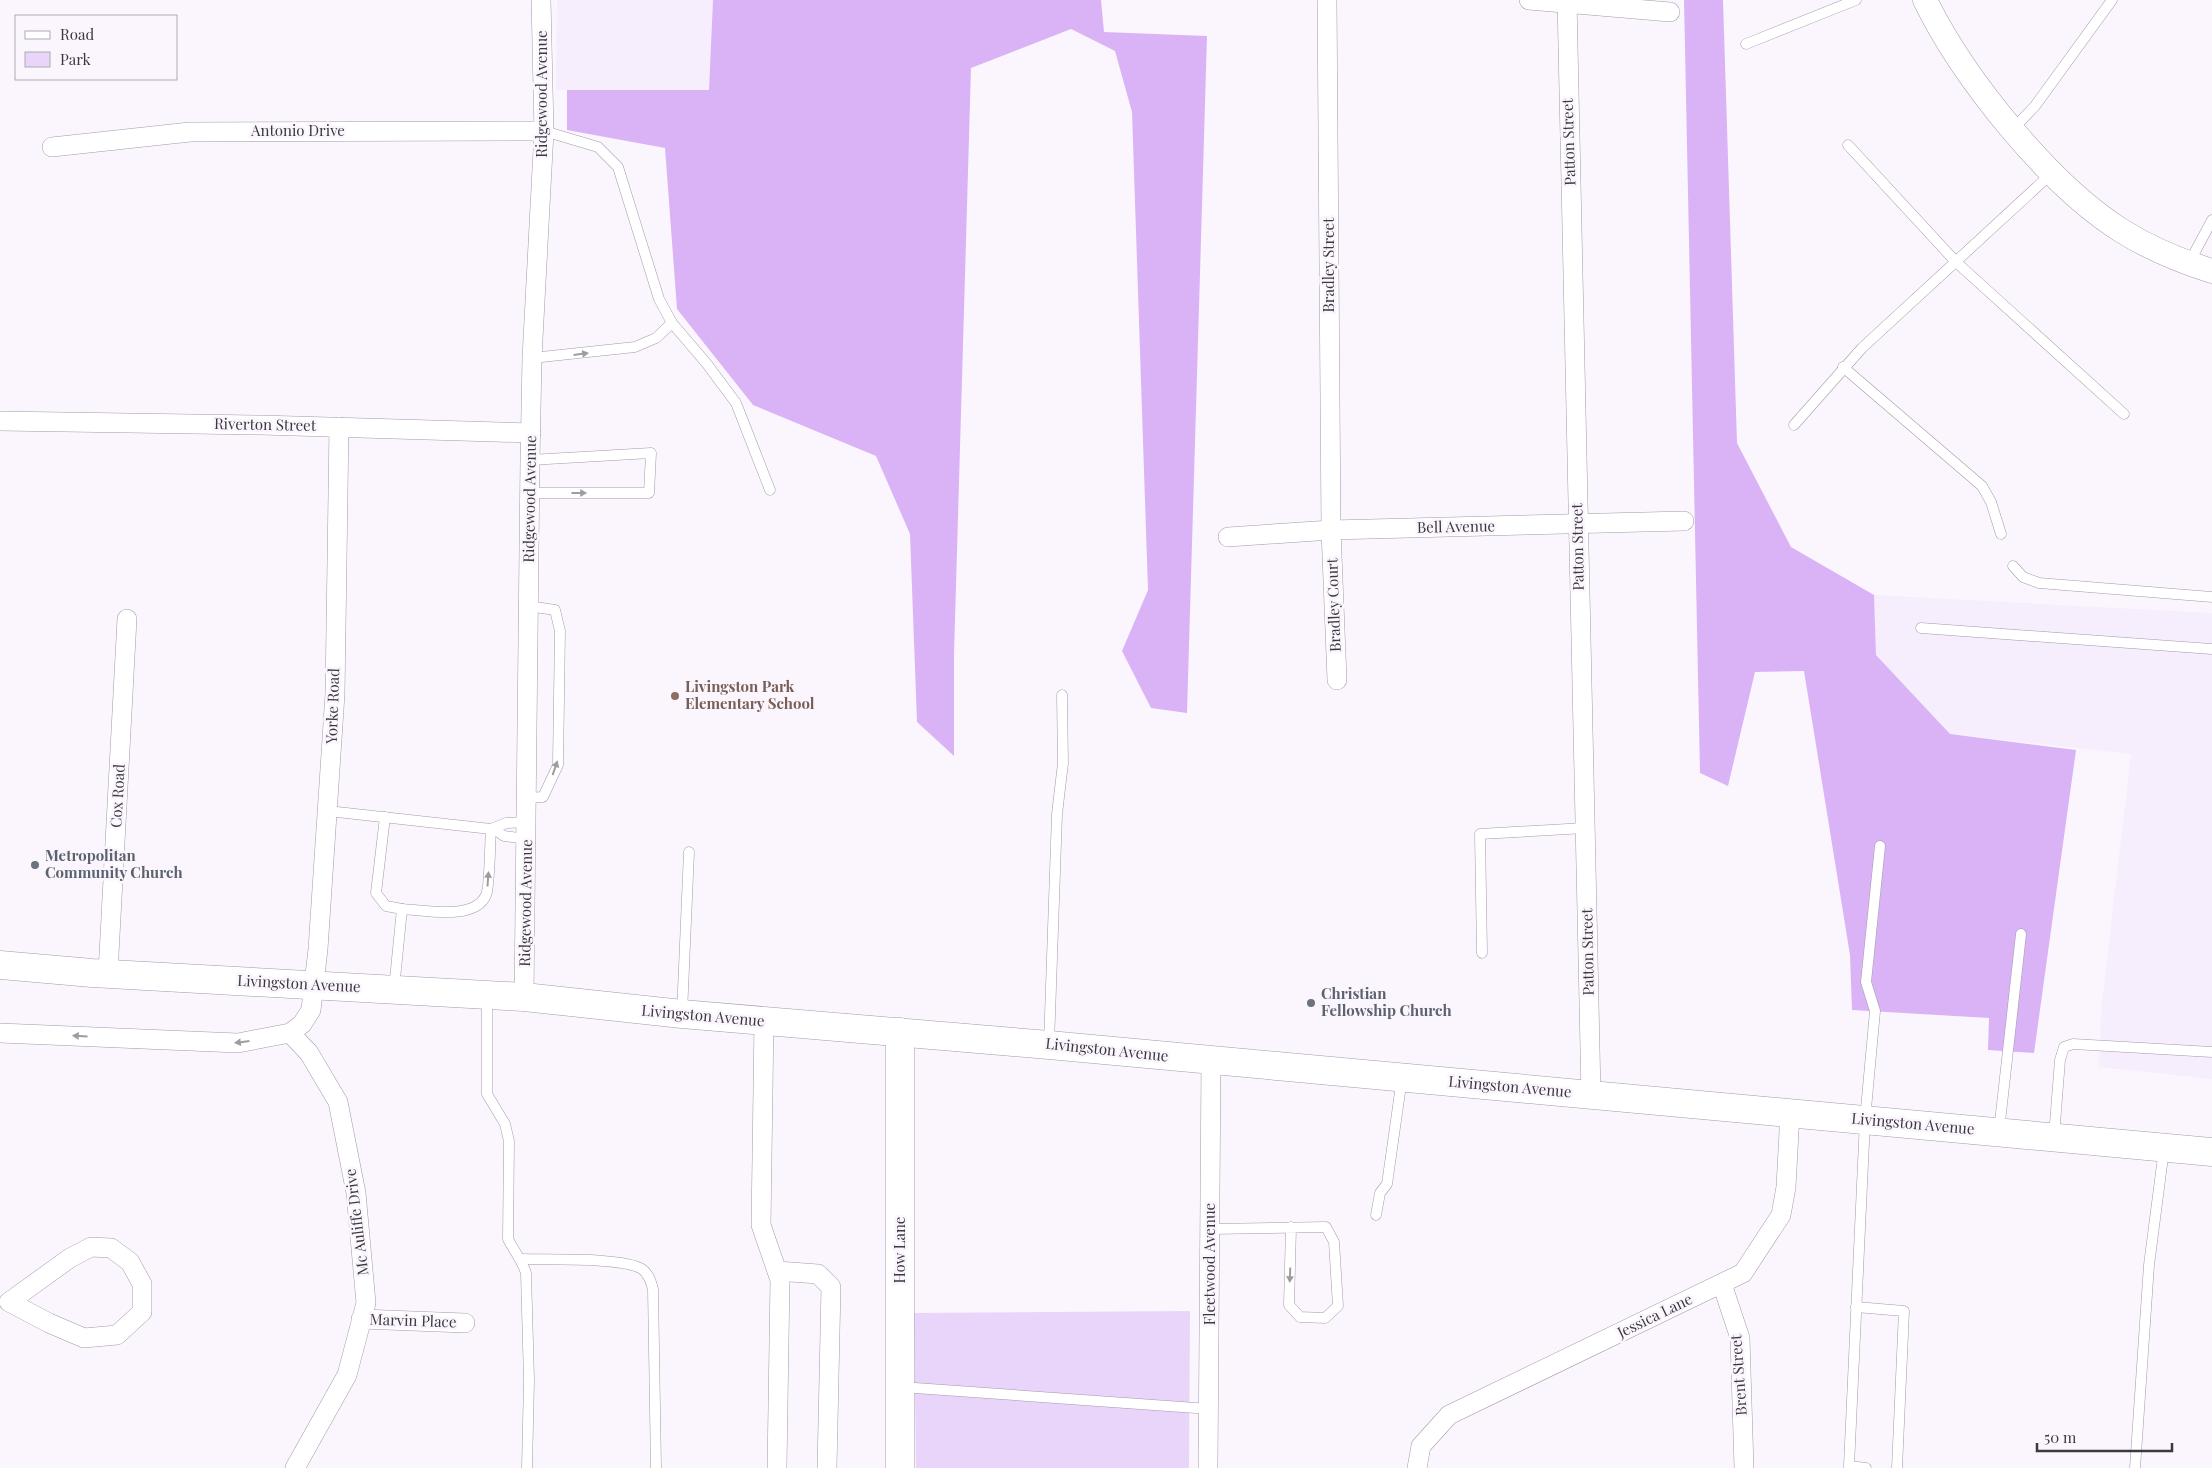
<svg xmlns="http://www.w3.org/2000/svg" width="2212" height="1468" font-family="'Playfair Display',serif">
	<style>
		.built { fill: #f6edfd }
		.green { fill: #e9d5f9 }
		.forest { fill: #dab3f6 }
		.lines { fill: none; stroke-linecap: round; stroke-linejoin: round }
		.service-casing { stroke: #a399ab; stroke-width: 11 }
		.minor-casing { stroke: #a399ab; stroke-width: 20 }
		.tertiary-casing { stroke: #a399ab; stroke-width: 25 }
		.secondary-casing { stroke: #a399ab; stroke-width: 29 }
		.service { stroke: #fff; stroke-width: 10 }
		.minor { stroke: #fff; stroke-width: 19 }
		.tertiary { stroke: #fff; stroke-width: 24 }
		.secondary { stroke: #fff; stroke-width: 28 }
		.oneway { fill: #9e9ca0 }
		.education-dot { fill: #8d6e63; stroke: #fbf6fe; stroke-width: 2 }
		.worship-dot { fill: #6b7280; stroke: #fbf6fe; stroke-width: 2 }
		.labels { text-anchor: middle; stroke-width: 5; stroke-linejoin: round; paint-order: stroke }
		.street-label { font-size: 15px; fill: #3d3840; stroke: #fbf6fe }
		.education-label { font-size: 15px; font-weight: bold; fill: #785e54; stroke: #fbf6fe; text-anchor: start }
		.worship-label { font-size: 15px; font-weight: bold; fill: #5b616d; stroke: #fbf6fe; text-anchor: start }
	</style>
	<rect width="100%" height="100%" fill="#fbf6fe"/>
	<!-- built -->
	<g class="built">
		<path d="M 557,0 L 713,0 L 709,90 L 556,90 Z"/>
		<path d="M 1874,595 L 2212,613 L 2212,1079 L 2099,1067 L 2101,1011 L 2131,754 L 1950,734 L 1876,655 Z"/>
	</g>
	<!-- green -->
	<path class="green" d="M 1190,1311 L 1189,1468 L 916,1468 L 914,1313 Z"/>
	<!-- forest -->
	<g class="forest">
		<path d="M 713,0 L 1101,0 L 1104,32 L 1207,36 L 1187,713 L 1151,708 L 1122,651 L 1148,590 L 1132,112 L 1115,51 L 1071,29 L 971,68 L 954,655 L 954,756 L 917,722 L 910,534 L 876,456 L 753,405 L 677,309 L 665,148 L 567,130 L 567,90 L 709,90 Z"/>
		<path d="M 1684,0 L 1723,0 L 1737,443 L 1791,547 L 1874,595 L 1876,655 L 1950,734 L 2076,750 L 2034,1053 L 1988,1050 L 1989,1018 L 1852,1010 L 1850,955 L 1804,671 L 1755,672 L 1728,786 L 1700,773 Z"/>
	</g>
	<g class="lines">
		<defs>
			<g id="service">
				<path d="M 1746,44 L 1856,0"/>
				<path d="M 2013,129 L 2035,106 L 2112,0"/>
				<path d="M 544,131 L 598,147 L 618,167 L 659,299 L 672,323 L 707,364 L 736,403 L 770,490"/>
				<path d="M 1848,145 L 1956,262 L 2124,414"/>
				<path d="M 2189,263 L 2212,220"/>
				<path d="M 532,358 L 635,347 L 656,338 L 672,323"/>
				<path d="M 1843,367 L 1982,486 L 1991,502 L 2001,534"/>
				<path d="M 1794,425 L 1862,348 L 2052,173"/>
				<path d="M 530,460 L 651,453 L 649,493 L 530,493"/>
				<path d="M 2013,566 L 2023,577 L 2039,583 L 2212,597"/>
				<path d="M 1921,628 L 2212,649"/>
				<path d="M 526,798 L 543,797 L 558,765 L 560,631 L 555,610 L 528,606"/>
				<path d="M 328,811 L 491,829 L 506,823 L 526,822"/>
				<path d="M 385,817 L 376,893 L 386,906 L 402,909"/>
				<path d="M 494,829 L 504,836 L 527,839"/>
				<path d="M 1482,953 L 1480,834 L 1585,828"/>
				<path d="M 394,989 L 402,909 C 425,910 475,921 486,895 C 490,887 490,840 491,829"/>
				<path d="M 487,996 L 487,1094 L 505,1124 L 509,1141 L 508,1239 C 514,1251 522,1260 526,1273 L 529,1380 L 527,1468"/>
				<path d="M 682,1013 L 689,852"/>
				<path d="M 1049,1044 L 1057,814 L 1063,763 L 1062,695"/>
				<path d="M 1999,1131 L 2021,934"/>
				<path d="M 2054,1136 L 2060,1060 L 2064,1047 L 2073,1044 L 2212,1052"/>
				<path d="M 1376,1215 L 1380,1193 L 1387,1184 L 1402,1078"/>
				<path d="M 1210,1229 L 1326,1227 L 1334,1242 L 1338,1306 L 1325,1318 L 1300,1317 L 1289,1305 L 1291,1227"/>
				<path d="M 522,1259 C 547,1260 623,1257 642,1269 C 649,1274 651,1282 653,1289 L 656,1468"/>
				<path d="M 1856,1307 L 1904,1311 L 1897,1468"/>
				<path d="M 901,1387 L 1210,1409"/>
				<path d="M 1866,1468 L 1849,1466 L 1865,1120 L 1875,1011 L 1866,982 L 1880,846"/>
				<path d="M 2135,1468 L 2149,1265 L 2164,1149"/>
			</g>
			<g id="minor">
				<path d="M 1327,0 L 1331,530 L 1337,680"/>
				<path d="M 1529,0 L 1670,12"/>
				<path d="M 1567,0 L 1591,1094"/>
				<path d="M 52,147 L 190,132 L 544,131"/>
				<path d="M 0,421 L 261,425 L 531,433"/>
				<path d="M 1228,537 L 1331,530 L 1684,521"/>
				<path d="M 108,973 L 127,619"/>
				<path d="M 524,997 L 530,460 L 532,358 L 544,131 L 541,0"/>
				<path d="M 764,1021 L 761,1225 L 780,1280 L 777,1468"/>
				<path d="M 0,1033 L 238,1043 L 290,1033 L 302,1024 L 311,1010 L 318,949 L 335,694 L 339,427"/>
				<path d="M 290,1033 L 309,1053 L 338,1102 L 356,1193 L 366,1303 L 347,1375 L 295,1468"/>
				<path d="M 91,1247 L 111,1248 L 130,1262 L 142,1284 L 142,1312 L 117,1335 L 84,1338 L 49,1323 L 9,1302 L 70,1258 Z"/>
				<path d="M 777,1271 L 818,1274 L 831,1287 L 827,1468"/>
				<path d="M 1722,1284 L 1740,1338 L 1744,1468"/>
				<path d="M 361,1319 L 465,1323"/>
				<path d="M 1208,1468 L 1211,1061"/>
				<path d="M 1417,1468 L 1421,1446 L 1449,1415 L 1743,1273 L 1781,1215 L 1786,1187 L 1790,1113"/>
			</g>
			<path id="tertiary" d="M 1925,0 C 1963,78 2049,185 2122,231 C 2151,249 2180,261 2212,271"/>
			<g id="secondary">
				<path d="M 0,965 L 92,973 L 524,997 L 682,1014 L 1049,1045 L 2212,1152"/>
				<path d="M 900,1468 L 900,1032"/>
			</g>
		</defs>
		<!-- service casing -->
		<use href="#service" class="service-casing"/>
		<!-- minor casing -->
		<use href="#minor" class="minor-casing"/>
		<!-- tertiary casing -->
		<use href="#tertiary" class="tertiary-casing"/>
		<!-- secondary casing -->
		<use href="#secondary" class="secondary-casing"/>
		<!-- service -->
		<use href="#service" class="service"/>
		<!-- minor -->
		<use href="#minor" class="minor"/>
		<!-- tertiary -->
		<use href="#tertiary" class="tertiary"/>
		<!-- secondary -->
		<use href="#secondary" class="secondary"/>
	</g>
	<!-- one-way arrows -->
	<defs><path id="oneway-solid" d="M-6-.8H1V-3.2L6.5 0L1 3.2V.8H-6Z" transform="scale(1.25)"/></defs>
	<g class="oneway">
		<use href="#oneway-solid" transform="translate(581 354) rotate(-7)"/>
		<use href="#oneway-solid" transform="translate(579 493)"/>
		<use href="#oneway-solid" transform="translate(555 768) rotate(-71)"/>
		<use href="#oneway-solid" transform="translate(488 879) rotate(-86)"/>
		<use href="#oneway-solid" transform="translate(80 1036) rotate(-177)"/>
		<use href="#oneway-solid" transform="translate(242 1042) rotate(173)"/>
		<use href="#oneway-solid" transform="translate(1290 1275) rotate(92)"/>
	</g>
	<!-- markers -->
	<circle class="education-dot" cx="675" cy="696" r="5"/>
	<g class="worship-dot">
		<circle cx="35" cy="865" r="5"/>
		<circle cx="1311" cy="1003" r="5"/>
	</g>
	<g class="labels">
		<!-- street labels -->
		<g class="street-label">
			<text transform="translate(542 94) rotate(-90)" y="5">Ridgewood Avenue</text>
			<text x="298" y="136">Antonio Drive</text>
			<text transform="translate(1569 142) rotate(-92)" y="5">Patton Street</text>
			<text transform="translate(1329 265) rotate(-90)" y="5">Bradley Street</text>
			<text transform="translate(265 425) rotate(1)" y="5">Riverton Street</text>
			<text transform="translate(530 499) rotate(-89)" y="5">Ridgewood Avenue</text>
			<text transform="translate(1456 527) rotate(-1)" y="5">Bell Avenue</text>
			<text transform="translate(1578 547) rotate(-91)" y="5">Patton Street</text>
			<text transform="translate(1334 605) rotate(-92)" y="5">Bradley Court</text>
			<text transform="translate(333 706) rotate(-88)" y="5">Yorke Road</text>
			<text transform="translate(118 796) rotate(-87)" y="5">Cox Road</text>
			<text transform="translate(526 903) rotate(-89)" y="5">Ridgewood Avenue</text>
			<text transform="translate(1588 952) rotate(-91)" y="5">Patton Street</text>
			<text transform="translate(299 984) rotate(3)" y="5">Livingston Avenue</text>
			<text transform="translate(703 1016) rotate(5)" y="5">Livingston Avenue</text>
			<text transform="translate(1107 1050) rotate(6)" y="5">Livingston Avenue</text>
			<text transform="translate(1510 1087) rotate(5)" y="5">Livingston Avenue</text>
			<text transform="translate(1913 1124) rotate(5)" y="5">Livingston Avenue</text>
			<text transform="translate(357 1222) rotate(-97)" y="5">Mc Auliffe Drive</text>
			<text transform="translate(900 1250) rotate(-90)" y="5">How Lane</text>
			<text transform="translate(1210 1264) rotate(-90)" y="5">Fleetwood Avenue</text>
			<text transform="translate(1655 1316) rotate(-26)" y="5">Jessica Lane</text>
			<text transform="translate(413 1321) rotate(2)" y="5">Marvin Place</text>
			<text transform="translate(1739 1375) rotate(-94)" y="5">Brent Street</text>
		</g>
		<!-- education labels -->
		<g class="education-label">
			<text x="685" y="692">Livingston Park<tspan x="685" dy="17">Elementary School</tspan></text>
		</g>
		<!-- worship labels -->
		<g class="worship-label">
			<text x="45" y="861">Metropolitan<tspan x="45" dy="17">Community Church</tspan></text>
			<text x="1321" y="999">Christian<tspan x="1321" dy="17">Fellowship Church</tspan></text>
		</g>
	</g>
	<!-- legend -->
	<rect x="15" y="15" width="162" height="65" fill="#fbf6fe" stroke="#afaab2"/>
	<rect x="25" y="31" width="25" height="8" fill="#ffffff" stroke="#afaab2"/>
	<text x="60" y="40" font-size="15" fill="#3d3840">Road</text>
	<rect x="25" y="52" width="25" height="15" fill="#e9d5f9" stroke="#afaab2"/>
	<text x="60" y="65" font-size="15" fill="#3d3840">Park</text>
	<!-- scale -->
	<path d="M2037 1443v8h135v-8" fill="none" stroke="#3d3840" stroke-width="2.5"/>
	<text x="2044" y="1443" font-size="15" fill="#3d3840" stroke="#fbf6fe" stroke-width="4" paint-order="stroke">50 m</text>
</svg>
